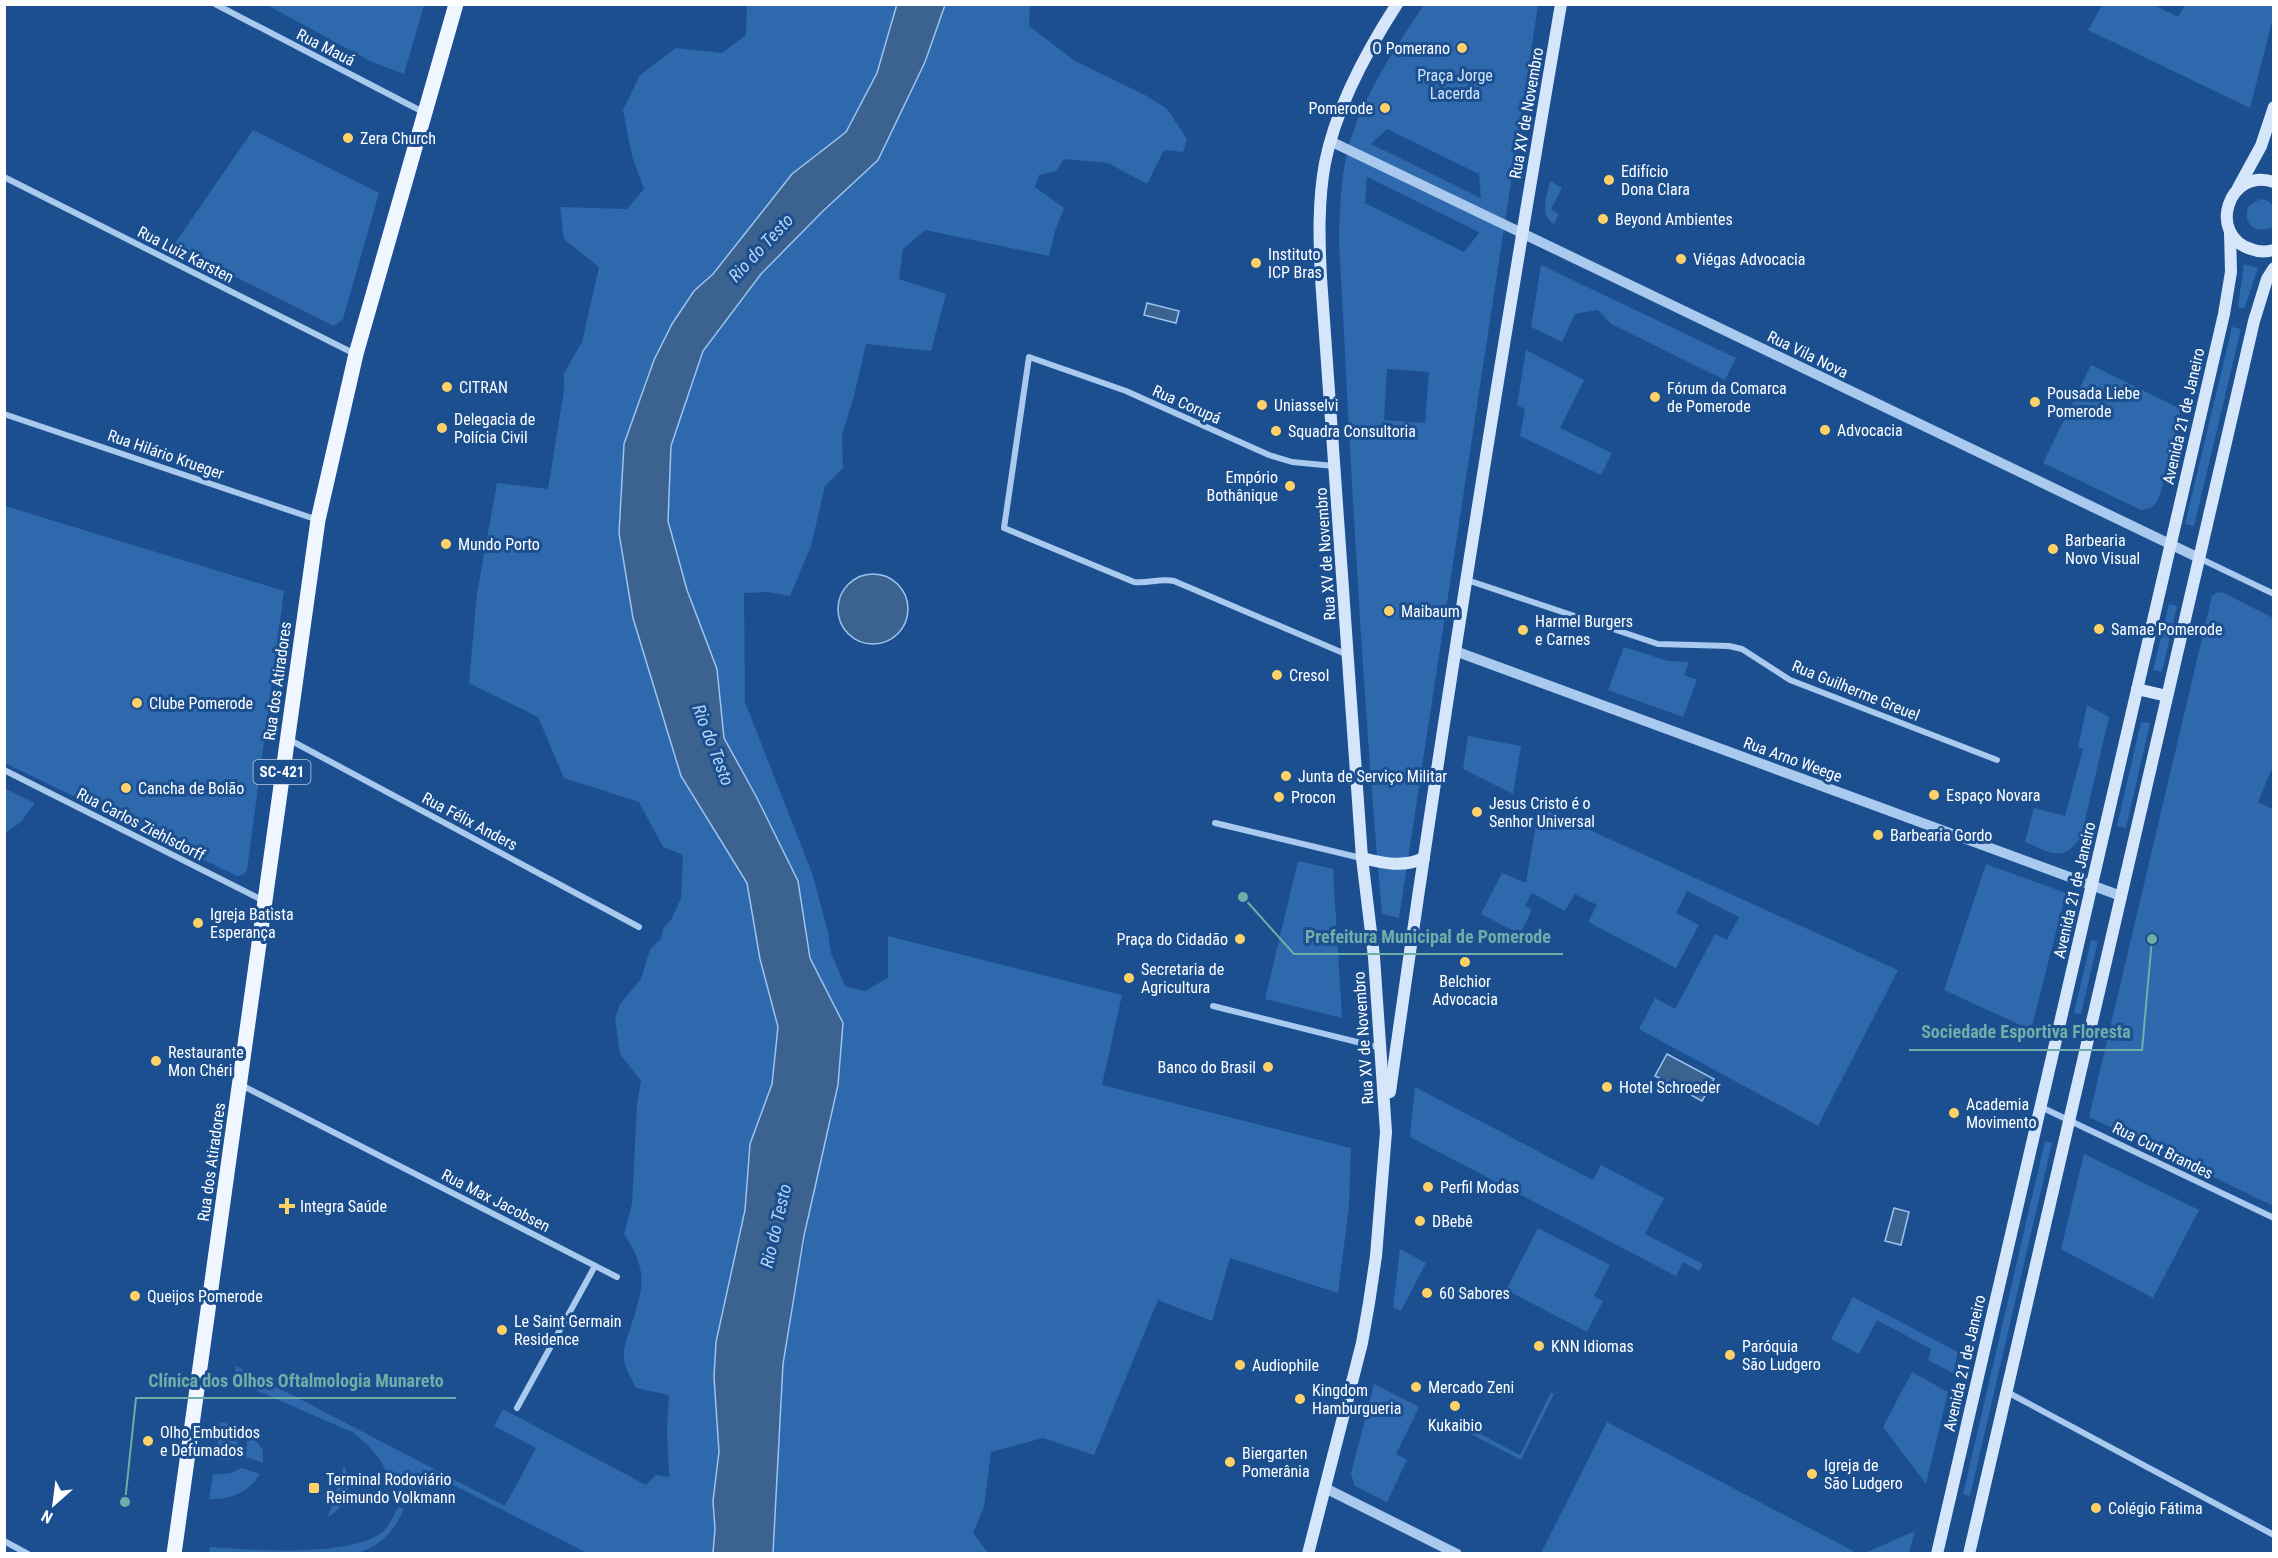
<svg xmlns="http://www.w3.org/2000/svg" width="2278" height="1558" font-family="'Roboto Condensed',sans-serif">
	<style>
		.green { fill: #2e69ad; fill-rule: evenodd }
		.water { fill: #3c6290; stroke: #9cc4f0; stroke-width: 1.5 }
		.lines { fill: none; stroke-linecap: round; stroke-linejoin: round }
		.minor { stroke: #a9c9ee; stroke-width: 6 }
		.tertiary { stroke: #a9c9ee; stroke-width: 10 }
		.secondary { stroke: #d6e6fa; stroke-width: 12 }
		.primary { stroke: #f0f6ff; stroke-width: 15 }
		.poi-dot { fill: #ffd166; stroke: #1b4f8f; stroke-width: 2 }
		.labels { text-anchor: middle; stroke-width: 6; stroke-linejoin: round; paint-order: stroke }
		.shield { fill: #1b4f8f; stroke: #bbcadd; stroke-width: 1.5 }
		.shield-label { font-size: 15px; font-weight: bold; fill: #fff }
		.street-label { font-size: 16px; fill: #fff; stroke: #1b4f8f }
		.poi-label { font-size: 16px; fill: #fff; stroke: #1b4f8f; text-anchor: start }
		.park-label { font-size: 16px; fill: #cfe3fa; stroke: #1b4f8f }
		.water-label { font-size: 18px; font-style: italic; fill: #b5d3f5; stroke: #1b4f8f }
		.leader { fill: none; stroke: #6fada8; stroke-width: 2 }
		.callout-dot { fill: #6fada8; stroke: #1b4f8f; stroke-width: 2 }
		.callout-label { font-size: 18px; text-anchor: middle; font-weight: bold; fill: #6fada8; stroke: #1b4f8f; stroke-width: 6; stroke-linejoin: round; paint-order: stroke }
	</style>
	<rect width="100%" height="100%" fill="#1b4f8f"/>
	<!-- green -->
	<g class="green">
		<path d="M 267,5 L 424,5 L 404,74 L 370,61 Z"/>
		<path d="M 747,5 L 897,5 L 877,73 L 846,132 L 792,174 L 713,274 L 694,291 L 672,324 L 654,360 L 624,444 L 619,533 L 633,618 L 681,776 L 747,883 L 760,959 L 778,1027 L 772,1084 L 750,1144 L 745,1210 L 716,1342 L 714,1377 L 719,1452 L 713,1501 L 715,1529 L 713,1553 L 587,1553 L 424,1470 L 414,1487 L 387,1473 C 380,1456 368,1445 354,1433 L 233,1380 L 236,1366 L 505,1506 L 536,1448 L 494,1426 L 503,1409 L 646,1485 L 656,1475 L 669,1477 L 667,1429 L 669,1395 L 636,1388 C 632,1379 624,1367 624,1358 C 623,1347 628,1336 631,1326 C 644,1286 648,1270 624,1234 L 632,1204 L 637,1104 L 641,1081 L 620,1054 L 615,1018 L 620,1004 L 641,979 L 650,949 L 661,939 L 663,929 L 671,920 L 681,898 L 683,855 L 663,847 L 639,802 L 564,778 L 538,717 L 469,683 L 477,593 L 497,483 L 548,489 L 564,390 L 564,373 L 582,342 L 599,267 L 564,239 L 560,207 L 627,209 L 644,189 L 632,156 L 623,110 L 640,75 L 676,48 L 722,53 L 746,35 Z"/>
		<path d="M 945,5 L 1030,5 L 1029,26 L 1075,61 L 1145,95 L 1167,109 L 1187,139 L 1183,152 L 1164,150 L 1147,184 L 1108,163 L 1064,159 L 1056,171 L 1039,175 L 1035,187 L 1064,208 L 1055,231 L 1049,256 L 925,230 L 903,249 L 899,279 L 946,294 L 931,351 L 866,344 L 854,396 L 842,435 L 843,468 L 825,486 L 811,546 L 790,596 L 767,592 L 744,593 L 745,702 L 812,873 L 828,932 L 831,953 L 845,986 L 865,991 L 888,978 L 888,936 L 1122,995 L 1102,1085 L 1351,1148 L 1349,1206 L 1338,1293 L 1230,1258 L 1212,1321 L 1158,1300 L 1094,1455 L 1043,1438 L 991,1452 L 984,1507 L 973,1533 L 988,1553 L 773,1553 L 783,1364 L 843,1023 L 810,958 L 798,881 L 757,798 L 724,738 L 717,669 L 687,590 L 668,521 L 671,446 L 703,351 L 761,274 L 822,212 L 878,160 L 925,62 Z"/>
		<path d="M 1424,5 L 1538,5 L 1399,918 L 1382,914 C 1362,690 1351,466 1339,242 C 1340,203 1341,162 1356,124 C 1371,85 1400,40 1424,5 ZM 1387,129 L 1479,174 L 1481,198 L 1371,144 ZM 1367,177 L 1479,232 L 1479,233 L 1464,252 L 1365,203 ZM 1387,369 L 1429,372 L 1425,423 L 1384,420 Z"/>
		<path d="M 2102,5 L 2154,5 L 2178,17 L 2185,5 L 2273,5 L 2273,18 L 2250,108 L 2088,30 Z"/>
		<path d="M 253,130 L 379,193 L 343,319 L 334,326 L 173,246 Z"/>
		<path d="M 1550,181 L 1562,188 L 1551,209 L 1559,214 L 1554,224 C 1539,214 1547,197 1550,181 Z"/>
		<path d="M 2260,199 L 2268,201 L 2273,205 L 2274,226 C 2258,236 2242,225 2248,207 Z"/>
		<path d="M 2244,264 L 2258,268 L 2244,309 L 2238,307 Z"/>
		<path d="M 1541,265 L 1736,358 L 1725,380 L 1611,324 L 1598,310 L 1575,314 L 1562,342 L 1531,327 Z"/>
		<path d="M 2232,327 L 2241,329 L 2194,526 L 2185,524 Z"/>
		<path d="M 1526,350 L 1584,380 L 1560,428 L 1612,453 L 1601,475 L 1520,436 L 1525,409 L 1517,405 Z"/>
		<path d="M 2091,365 L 2181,409 L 2161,491 C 2157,503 2154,509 2141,510 L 2043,463 Z"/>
		<path d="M 5,506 L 284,591 L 247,870 L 243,875 L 237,876 L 5,763 Z"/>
		<path d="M 2222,592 L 2273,618 L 2273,766 L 2258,802 L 2274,810 L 2273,1206 L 2089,1117 L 2212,596 L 2216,593 Z"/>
		<path d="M 2169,604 L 2177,606 L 2162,672 L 2153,670 Z"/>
		<path d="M 1624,647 L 1668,661 L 1689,662 L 1684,675 L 1697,680 L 1683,717 L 1608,690 Z"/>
		<path d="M 2087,705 L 2109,717 L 2081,837 C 2063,864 2050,852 2025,842 L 2034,808 L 2065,816 L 2083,749 L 2078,747 Z"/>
		<path d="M 2141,722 L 2150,723 L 2126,828 L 2117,826 Z"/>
		<path d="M 1468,736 L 1521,746 L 1513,794 L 1463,769 Z"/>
		<path d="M 4,788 L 35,803 L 21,822 L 5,833 Z"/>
		<path d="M 1539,807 L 1898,970 L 1818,1126 L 1639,1029 L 1655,998 L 1675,1009 L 1715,934 L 1727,940 L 1739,917 L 1687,891 L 1676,913 L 1699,925 L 1676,968 L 1588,922 L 1597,905 L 1575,894 L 1565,911 L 1532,893 L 1525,906 L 1532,910 L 1520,934 L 1481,914 L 1502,873 L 1526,883 Z"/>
		<path d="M 1298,861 L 1333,869 L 1342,1018 L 1265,999 Z"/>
		<path d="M 1986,864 L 2066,893 L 2031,1030 L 1944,990 Z"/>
		<path d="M 2091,940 L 2098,941 L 2081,1014 L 2074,1013 Z"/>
		<path d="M 1415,1087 L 1593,1180 L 1601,1165 L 1664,1198 L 1645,1234 L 1703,1264 L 1699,1271 L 1683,1262 L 1676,1276 L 1410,1137 Z"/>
		<path d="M 2045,1141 L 2052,1143 L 1970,1496 L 1963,1494 Z"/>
		<path d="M 2084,1154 L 2199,1210 L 2153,1298 L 2061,1249 Z"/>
		<path d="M 1538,1228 L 1610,1265 L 1594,1296 L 1603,1301 L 1587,1332 L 1506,1290 Z"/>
		<path d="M 1400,1249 L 1426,1263 L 1401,1311 L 1393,1307 Z"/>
		<path d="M 1853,1297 L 1958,1352 L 1953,1373 L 1928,1360 L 1931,1349 L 1877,1320 L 1859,1354 L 1831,1339 Z"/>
		<path d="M 1912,1372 L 1948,1392 L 1926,1484 L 1883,1427 Z"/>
		<path d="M 1374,1384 L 1419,1407 L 1396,1454 L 1407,1460 L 1387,1502 L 1355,1486 L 1351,1474 Z"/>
		<path d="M 1551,1392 L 1554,1394 L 1521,1460 L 1469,1433 L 1471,1429 L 1520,1455 Z"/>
		<path d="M 220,1422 C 224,1423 227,1423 230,1425 C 243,1431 238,1453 229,1460 L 216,1459 Z"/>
		<path d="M 1607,1422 L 1857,1553 L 1541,1553 Z"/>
		<path d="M 248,1431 L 263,1450 L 263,1463 L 246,1457 Z"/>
		<path d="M 344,1466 L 350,1479 C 345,1498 345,1506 328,1517 Z"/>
		<path d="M 242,1468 L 260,1474 C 250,1492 229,1500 209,1499 L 213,1475 L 231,1473 Z"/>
		<path d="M 398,1507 L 404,1509 C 393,1532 382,1545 358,1553 L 209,1553 L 210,1547 C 255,1550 351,1558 384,1531 C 390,1524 394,1515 398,1507 Z"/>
		<path d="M 1915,1531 L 1909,1553 L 1865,1553 Z"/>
	</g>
	<!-- water -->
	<g class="water">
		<path d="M 897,4 L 945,5 L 925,62 L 878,160 L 822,212 L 761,274 L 703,351 L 671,446 L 668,521 L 687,590 L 717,669 L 724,738 L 757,798 L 798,881 L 810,958 L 843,1023 L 838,1085 L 804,1236 L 783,1364 L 773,1553 L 713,1553 L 715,1529 L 713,1501 L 719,1452 L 714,1377 L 716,1342 L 745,1210 L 750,1144 L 772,1084 L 778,1027 L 760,959 L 747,883 L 681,776 L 633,618 L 619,533 L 624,444 L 654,360 L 672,324 L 694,291 L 713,274 L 792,174 L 846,132 L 877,73 Z"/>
		<path d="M 1147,303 L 1179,311 L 1176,323 L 1144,315 Z"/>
		<circle cx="873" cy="609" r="35"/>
		<path d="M 1667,1054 L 1714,1079 L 1702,1101 L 1655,1076 Z"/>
		<path d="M 1894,1208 L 1909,1212 L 1901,1245 L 1885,1241 Z"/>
	</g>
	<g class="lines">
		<!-- minor -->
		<g class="minor">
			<path d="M 215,4 L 425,113"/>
			<path d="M 4,177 L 355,354"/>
			<path d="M 4,414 L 318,520"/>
			<path d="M 1334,466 L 1292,462 L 1269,455 L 1126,391 L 1029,357 L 1004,528 L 1134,582 C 1147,584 1160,578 1174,581 L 1348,655"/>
			<path d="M 2199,558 L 2274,594"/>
			<path d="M 1467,580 L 1658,644 L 1729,646 L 1742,649 L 1790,680 L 1997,760"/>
			<path d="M 288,739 L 639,927"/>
			<path d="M 4,770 L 264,901"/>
			<path d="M 1215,823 L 1361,858"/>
			<path d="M 1213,1006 L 1381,1048"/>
			<path d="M 241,1085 L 617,1277"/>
			<path d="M 2041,1107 L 2274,1218"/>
			<path d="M 2007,1392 L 2274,1535"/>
			<path d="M 517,1408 L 595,1266"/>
			<path d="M 4,1541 L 28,1554"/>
		</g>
		<!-- tertiary -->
		<g class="tertiary">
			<path d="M 1330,141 L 2199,558"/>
			<path d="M 1455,651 L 2121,896"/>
			<path d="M 1325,1488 L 1457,1554"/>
		</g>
		<!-- secondary -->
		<g class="secondary">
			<path d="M 2274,182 C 2228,167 2207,235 2251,249 C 2258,252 2266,252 2274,250"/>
			<path d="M 2238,188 L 2261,146 L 2274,107"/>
			<path d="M 2137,689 L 2167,696"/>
			<path d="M 1362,858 C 1383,863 1403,868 1424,858"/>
			<path d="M 1390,1092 C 1441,728 1499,366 1561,4"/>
			<path d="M 1308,1554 L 1362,1343 L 1369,1303 L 1376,1256 L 1386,1132 L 1374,957 L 1362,858 L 1321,278 C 1319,240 1318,201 1325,163 C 1336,107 1366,52 1397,4"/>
			<path d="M 1937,1554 L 2224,314 L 2231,272 L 2230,232"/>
			<path d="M 1969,1554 L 2254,321 L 2267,279 L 2274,268"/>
		</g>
		<!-- primary -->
		<path class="primary" d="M 174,1554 L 318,520 L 356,354 L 456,4"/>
	</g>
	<!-- markers -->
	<g class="poi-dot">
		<circle cx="1462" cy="48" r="6"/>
		<circle cx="1385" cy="108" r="6"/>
		<circle cx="348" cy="138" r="6"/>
		<circle cx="1609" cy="180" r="6"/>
		<circle cx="1603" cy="219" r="6"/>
		<circle cx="1681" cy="259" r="6"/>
		<circle cx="1256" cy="263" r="6"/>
		<circle cx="447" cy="387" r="6"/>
		<circle cx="1655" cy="397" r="6"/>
		<circle cx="2035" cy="402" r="6"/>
		<circle cx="1262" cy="405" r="6"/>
		<circle cx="442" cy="428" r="6"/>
		<circle cx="1825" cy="430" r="6"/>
		<circle cx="1276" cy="431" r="6"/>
		<circle cx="1290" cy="486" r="6"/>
		<circle cx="446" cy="544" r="6"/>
		<circle cx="2053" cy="549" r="6"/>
		<circle cx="1389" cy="611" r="6"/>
		<circle cx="2099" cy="629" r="6"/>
		<circle cx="1523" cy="630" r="6"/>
		<circle cx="1277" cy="675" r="6"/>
		<circle cx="137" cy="703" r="6"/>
		<circle cx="1286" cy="776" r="6"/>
		<circle cx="126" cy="788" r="6"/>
		<circle cx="1934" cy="795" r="6"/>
		<circle cx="1279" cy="797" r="6"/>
		<circle cx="1477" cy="812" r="6"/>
		<circle cx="1878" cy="835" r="6"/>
		<circle cx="198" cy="923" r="6"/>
		<circle cx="1240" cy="939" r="6"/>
		<circle cx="1465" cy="962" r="6"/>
		<circle cx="1129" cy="978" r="6"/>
		<circle cx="156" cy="1061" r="6"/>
		<circle cx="1268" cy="1067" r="6"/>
		<circle cx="1607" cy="1087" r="6"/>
		<circle cx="1954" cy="1113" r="6"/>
		<circle cx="1428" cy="1187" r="6"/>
		<path d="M284 1197h6v6h6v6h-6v6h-6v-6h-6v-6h6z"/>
		<circle cx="1420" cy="1221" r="6"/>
		<circle cx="1427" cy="1293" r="6"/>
		<circle cx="135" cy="1296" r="6"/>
		<circle cx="502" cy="1330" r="6"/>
		<circle cx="1539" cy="1346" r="6"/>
		<circle cx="1730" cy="1355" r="6"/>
		<circle cx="1240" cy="1365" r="6"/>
		<circle cx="1416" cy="1387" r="6"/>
		<circle cx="1300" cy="1399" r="6"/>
		<circle cx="1455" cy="1406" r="6"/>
		<circle cx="148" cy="1441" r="6"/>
		<circle cx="1230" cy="1462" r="6"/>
		<circle cx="1812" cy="1474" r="6"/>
		<rect x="308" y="1482" width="12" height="12" rx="3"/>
		<circle cx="2096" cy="1508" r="6"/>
	</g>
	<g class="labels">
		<!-- shield labels -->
		<rect class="shield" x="253.5" y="760" width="57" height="24" rx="4.5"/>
		<g class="shield-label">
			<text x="282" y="777">SC-421</text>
		</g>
		<!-- street labels -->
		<g class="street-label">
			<text transform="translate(326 47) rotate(27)" y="6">Rua Mauá</text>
			<text transform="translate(1526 113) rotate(-80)" y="6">Rua XV de Novembro</text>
			<text transform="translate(186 254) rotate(27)" y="6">Rua Luiz Karsten</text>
			<text transform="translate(1808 354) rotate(26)" y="6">Rua Vila Nova</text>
			<text transform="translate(1187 404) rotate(24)" y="6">Rua Corupá</text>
			<text transform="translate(2183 416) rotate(-77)" y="6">Avenida 21 de Janeiro</text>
			<text transform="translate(166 454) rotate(19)" y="6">Rua Hilário Krueger</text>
			<text transform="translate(1325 554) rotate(-94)" y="6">Rua XV de Novembro</text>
			<text transform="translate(277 681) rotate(-82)" y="6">Rua dos Atiradores</text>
			<text transform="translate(1856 690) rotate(22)" y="6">Rua Guilherme Greuel</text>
			<text transform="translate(1793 759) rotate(20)" y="6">Rua Arno Weege</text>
			<text transform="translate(470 821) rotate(28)" y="6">Rua Félix Anders</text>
			<text transform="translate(141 824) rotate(27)" y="6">Rua Carlos Ziehlsdorff</text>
			<text transform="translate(2074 890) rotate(-77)" y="6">Avenida 21 de Janeiro</text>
			<text transform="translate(1363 1038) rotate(-94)" y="6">Rua XV de Novembro</text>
			<text transform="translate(2163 1150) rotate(26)" y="6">Rua Curt Brandes</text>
			<text transform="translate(211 1162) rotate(-82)" y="6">Rua dos Atiradores</text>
			<text transform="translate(496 1200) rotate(27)" y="6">Rua Max Jacobsen</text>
			<text transform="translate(1964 1363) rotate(-77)" y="6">Avenida 21 de Janeiro</text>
		</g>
		<!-- poi labels -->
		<g class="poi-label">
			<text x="1450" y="54" text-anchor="end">O Pomerano</text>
			<text x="1373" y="114" text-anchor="end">Pomerode</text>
			<text x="360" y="144">Zera Church</text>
			<text x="1621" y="177">Edifício<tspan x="1621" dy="18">Dona Clara</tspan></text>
			<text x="1615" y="225">Beyond Ambientes</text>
			<text x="1268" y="260">Instituto<tspan x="1268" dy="18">ICP Bras</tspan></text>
			<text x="1693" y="265">Viégas Advocacia</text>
			<text x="459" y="393">CITRAN</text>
			<text x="1667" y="394">Fórum da Comarca<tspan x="1667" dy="18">de Pomerode</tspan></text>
			<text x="2047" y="399">Pousada Liebe<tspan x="2047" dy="18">Pomerode</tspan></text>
			<text x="1274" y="411">Uniasselvi</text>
			<text x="454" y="425">Delegacia de<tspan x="454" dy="18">Polícia Civil</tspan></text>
			<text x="1837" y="436">Advocacia</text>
			<text x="1288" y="437">Squadra Consultoria</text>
			<text x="1278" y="483" text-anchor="end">Empório<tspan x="1278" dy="18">Bothânique</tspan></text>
			<text x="2065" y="546">Barbearia<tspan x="2065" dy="18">Novo Visual</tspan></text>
			<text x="458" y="550">Mundo Porto</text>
			<text x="1401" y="617">Maibaum</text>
			<text x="1535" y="627">Harmel Burgers<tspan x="1535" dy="18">e Carnes</tspan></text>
			<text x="2111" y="635">Samae Pomerode</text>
			<text x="1289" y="681">Cresol</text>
			<text x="149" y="709">Clube Pomerode</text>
			<text x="1298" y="782">Junta de Serviço Militar</text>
			<text x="138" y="794">Cancha de Bolão</text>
			<text x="1946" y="801">Espaço Novara</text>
			<text x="1291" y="803">Procon</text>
			<text x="1489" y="809">Jesus Cristo é o<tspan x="1489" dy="18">Senhor Universal</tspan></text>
			<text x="1890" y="841">Barbearia Gordo</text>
			<text x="210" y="920">Igreja Batista<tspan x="210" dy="18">Esperança</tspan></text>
			<text x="1228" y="945" text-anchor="end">Praça do Cidadão</text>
			<text x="1141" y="975">Secretaria de<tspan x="1141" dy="18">Agricultura</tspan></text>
			<text x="1465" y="987" text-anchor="middle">Belchior<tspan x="1465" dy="18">Advocacia</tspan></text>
			<text x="168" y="1058">Restaurante<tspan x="168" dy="18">Mon Chéri</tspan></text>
			<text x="1256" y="1073" text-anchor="end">Banco do Brasil</text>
			<text x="1619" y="1093">Hotel Schroeder</text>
			<text x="1966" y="1110">Academia<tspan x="1966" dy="18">Movimento</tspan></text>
			<text x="1440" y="1193">Perfil Modas</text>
			<text x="300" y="1212">Integra Saúde</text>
			<text x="1432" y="1227">DBebê</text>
			<text x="1439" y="1299">60 Sabores</text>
			<text x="147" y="1302">Queijos Pomerode</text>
			<text x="514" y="1327">Le Saint Germain<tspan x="514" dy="18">Residence</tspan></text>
			<text x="1551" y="1352">KNN Idiomas</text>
			<text x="1742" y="1352">Paróquia<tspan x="1742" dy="18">São Ludgero</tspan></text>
			<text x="1252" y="1371">Audiophile</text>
			<text x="1428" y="1393">Mercado Zeni</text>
			<text x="1312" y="1396">Kingdom<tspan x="1312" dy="18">Hamburgueria</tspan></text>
			<text x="1455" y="1431" text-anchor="middle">Kukaibio</text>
			<text x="160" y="1438">Olho Embutidos<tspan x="160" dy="18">e Defumados</tspan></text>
			<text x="1242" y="1459">Biergarten<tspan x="1242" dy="18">Pomerânia</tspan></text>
			<text x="1824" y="1471">Igreja de<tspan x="1824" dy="18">São Ludgero</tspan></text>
			<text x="326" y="1485">Terminal Rodoviário<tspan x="326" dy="18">Reimundo Volkmann</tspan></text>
			<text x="2108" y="1514">Colégio Fátima</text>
		</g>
		<!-- park labels -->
		<g class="park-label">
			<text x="1455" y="81">Praça Jorge<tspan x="1455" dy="18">Lacerda</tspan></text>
		</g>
		<!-- water labels -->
		<g class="water-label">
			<text transform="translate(761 248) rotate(-47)" y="6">Rio do Testo</text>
			<text transform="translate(713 745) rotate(69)" y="6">Rio do Testo</text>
			<text transform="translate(776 1226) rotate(-77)" y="6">Rio do Testo</text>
		</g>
	</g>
	<!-- callouts -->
	<path class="leader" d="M1243 897L1294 954H1563M2152 939L2142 1050H1909M125 1502L136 1398H456"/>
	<g class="callout-dot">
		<circle cx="1243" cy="897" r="6"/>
		<circle cx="2152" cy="939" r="6"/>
		<circle cx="125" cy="1502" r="6"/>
	</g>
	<g class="callout-label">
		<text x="1428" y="943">Prefeitura Municipal de Pomerode</text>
		<text x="2026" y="1038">Sociedade Esportiva Floresta</text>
		<text x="296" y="1387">Clínica dos Olhos Oftalmologia Munareto</text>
	</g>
	<!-- border -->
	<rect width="2278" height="1558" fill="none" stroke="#ffffff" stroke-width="12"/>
	<!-- north arrow -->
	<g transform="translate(54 1504) rotate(208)" stroke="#1b4f8f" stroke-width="4.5" paint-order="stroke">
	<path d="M0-4.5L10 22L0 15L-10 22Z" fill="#ffffff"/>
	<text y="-9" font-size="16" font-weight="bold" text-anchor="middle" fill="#ffffff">N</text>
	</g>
</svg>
